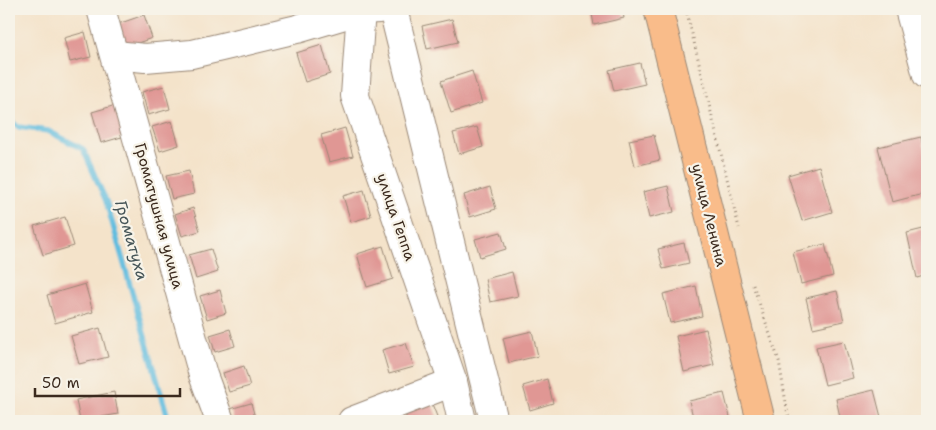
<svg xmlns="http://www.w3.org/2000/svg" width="936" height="430" font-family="'Shantell Sans',sans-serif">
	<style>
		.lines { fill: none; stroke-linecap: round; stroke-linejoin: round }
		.stream { stroke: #62bddf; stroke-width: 5.5 }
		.building { fill: #e09794 }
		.minor-casing { stroke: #988674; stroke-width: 30 }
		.major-casing { stroke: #988674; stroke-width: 30 }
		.path { stroke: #988674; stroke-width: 3; stroke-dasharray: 1 4; stroke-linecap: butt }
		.minor { stroke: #fff; stroke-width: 28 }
		.major { stroke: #f9bc8a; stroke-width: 28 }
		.labels { text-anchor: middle; stroke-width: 4.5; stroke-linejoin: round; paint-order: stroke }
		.street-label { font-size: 15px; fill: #3b2a1e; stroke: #f7f3e8 }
		.water-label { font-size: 16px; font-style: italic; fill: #475658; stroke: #f7f3e8 }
	</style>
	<rect width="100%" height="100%" fill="#f7f3e8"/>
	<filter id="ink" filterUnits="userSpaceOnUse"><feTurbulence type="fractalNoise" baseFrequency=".02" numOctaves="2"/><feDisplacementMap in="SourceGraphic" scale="10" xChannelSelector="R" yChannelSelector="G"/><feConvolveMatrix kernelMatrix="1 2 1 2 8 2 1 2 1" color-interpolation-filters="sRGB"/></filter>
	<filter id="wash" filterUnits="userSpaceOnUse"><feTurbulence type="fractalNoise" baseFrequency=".0096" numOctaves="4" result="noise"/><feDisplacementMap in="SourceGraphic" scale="20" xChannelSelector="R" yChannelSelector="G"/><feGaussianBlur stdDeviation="1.12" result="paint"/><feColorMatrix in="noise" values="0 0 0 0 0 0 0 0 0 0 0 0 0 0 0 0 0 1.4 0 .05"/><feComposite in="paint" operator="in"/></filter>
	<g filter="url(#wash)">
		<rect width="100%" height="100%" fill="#f4e3ca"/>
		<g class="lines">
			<!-- stream -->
			<path class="stream" d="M 9,119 L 18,127 L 48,131 L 83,149 L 106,201 L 169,421"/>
		</g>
		<g id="blocks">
			<!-- building -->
			<g class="building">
				<path d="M 591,9 L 622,9 L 624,18 L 594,25 Z"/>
				<path d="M 144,15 L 152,38 L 126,47 L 118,24 Z"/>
				<path d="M 452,19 L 458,42 L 427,49 L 422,26 Z"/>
				<path d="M 85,32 L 91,57 L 70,62 L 64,38 Z"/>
				<path d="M 322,45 L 330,74 L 305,82 L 296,53 Z"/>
				<path d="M 640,63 L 645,84 L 614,91 L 609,70 Z"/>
				<path d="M 472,71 L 482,103 L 451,113 L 441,81 Z"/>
				<path d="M 164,86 L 170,109 L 148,115 L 142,92 Z"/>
				<path d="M 116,105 L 125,136 L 101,143 L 92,112 Z"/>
				<path d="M 172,121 L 179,145 L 160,151 L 152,127 Z"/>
				<path d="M 477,127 L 483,147 L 459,154 L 453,133 Z"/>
				<path d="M 345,128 L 353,156 L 329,162 L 321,135 Z"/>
				<path d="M 654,135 L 660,160 L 635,166 L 629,140 Z"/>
				<path d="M 921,137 L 927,164 L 927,193 L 892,202 L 878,147 Z"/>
				<path d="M 819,166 L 832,212 L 802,221 L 788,175 Z"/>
				<path d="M 189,171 L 194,194 L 172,199 L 166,176 Z"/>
				<path d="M 668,186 L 674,212 L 649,218 L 643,192 Z"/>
				<path d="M 490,187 L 496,209 L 470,217 L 464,195 Z"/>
				<path d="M 364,190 L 371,216 L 351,222 L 343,196 Z"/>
				<path d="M 193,208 L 200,231 L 182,236 L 175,214 Z"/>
				<path d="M 65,217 L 74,246 L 43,255 L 34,226 Z"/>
				<path d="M 927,228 L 927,275 L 917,278 L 907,233 Z"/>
				<path d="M 501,232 L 506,249 L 480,257 L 475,239 Z"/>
				<path d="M 684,243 L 689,263 L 663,269 L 658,249 Z"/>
				<path d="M 825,244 L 833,276 L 801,284 L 793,252 Z"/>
				<path d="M 383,246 L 393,279 L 367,287 L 357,254 Z"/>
				<path d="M 211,249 L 218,272 L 196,279 L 189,255 Z"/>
				<path d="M 512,272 L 518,296 L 490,302 L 485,279 Z"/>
				<path d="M 85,284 L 93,312 L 55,323 L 47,295 Z"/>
				<path d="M 696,286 L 702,316 L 670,323 L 663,294 Z"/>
				<path d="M 220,290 L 226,313 L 207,319 L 200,296 Z"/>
				<path d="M 837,291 L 844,321 L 813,328 L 806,298 Z"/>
				<path d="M 100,328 L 108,357 L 79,364 L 71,336 Z"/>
				<path d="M 230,329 L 235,346 L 215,352 L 210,335 Z"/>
				<path d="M 706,329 L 714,365 L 684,372 L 676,336 Z"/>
				<path d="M 532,331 L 538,356 L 509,363 L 503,338 Z"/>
				<path d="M 844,341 L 853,378 L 825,385 L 816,347 Z"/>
				<path d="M 406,343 L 414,367 L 389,374 L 382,350 Z"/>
				<path d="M 244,366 L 250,386 L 229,392 L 223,373 Z"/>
				<path d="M 547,379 L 553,403 L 530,410 L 523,386 Z"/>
				<path d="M 874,390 L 882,421 L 841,421 L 836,399 Z"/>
				<path d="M 114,392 L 118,414 L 80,421 L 76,400 Z"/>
				<path d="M 724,393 L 731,421 L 694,421 L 689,401 Z"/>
				<path d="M 430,399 L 438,419 L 433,421 L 408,421 L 403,410 Z"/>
				<path d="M 251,403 L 256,421 L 234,421 L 230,409 Z"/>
			</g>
		</g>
	</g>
	<g filter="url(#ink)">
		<use href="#blocks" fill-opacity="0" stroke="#988674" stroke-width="1"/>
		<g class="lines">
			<defs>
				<g id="minor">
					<path d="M 101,9 L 203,375 L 220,421"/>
					<path d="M 361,9 L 355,96 L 453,382 L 462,421"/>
					<path d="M 393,9 L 494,421"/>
					<path d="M 909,9 L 927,75"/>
					<path d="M 115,55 L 145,58 L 192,54 L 297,29 L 361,10 L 379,9"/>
					<path d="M 352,421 L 453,382"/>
				</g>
				<path id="major" d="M 658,9 L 761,421"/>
			</defs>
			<!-- minor casing -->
			<use href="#minor" class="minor-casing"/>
			<!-- major casing -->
			<use href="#major" class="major-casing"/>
			<!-- path -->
			<g class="path">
				<path d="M 686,9 L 739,228"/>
				<path d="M 753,285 L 779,361 L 789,421"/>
			</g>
			<!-- minor -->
			<use href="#minor" class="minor"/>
			<!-- major -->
			<use href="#major" class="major"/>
		</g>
	</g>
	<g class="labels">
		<!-- street labels -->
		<g class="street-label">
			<text transform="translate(709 215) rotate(76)" y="5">улица Ленина</text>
			<text transform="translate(159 216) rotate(75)" y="5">Громатушная улица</text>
			<text transform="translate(396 217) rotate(71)" y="5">улица Геппа</text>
		</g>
		<!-- water labels -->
		<g class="water-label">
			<text transform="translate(132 240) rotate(74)" y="6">Громатуха</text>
		</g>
	</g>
	<!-- margin -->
	<rect width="936" height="430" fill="none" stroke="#f7f3e8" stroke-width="30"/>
	<!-- scale -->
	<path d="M35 388v8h145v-8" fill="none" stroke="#3b2a1e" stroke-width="2.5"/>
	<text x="42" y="388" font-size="15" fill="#3b2a1e" stroke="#f7f3e8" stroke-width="4" paint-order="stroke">50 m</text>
</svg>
